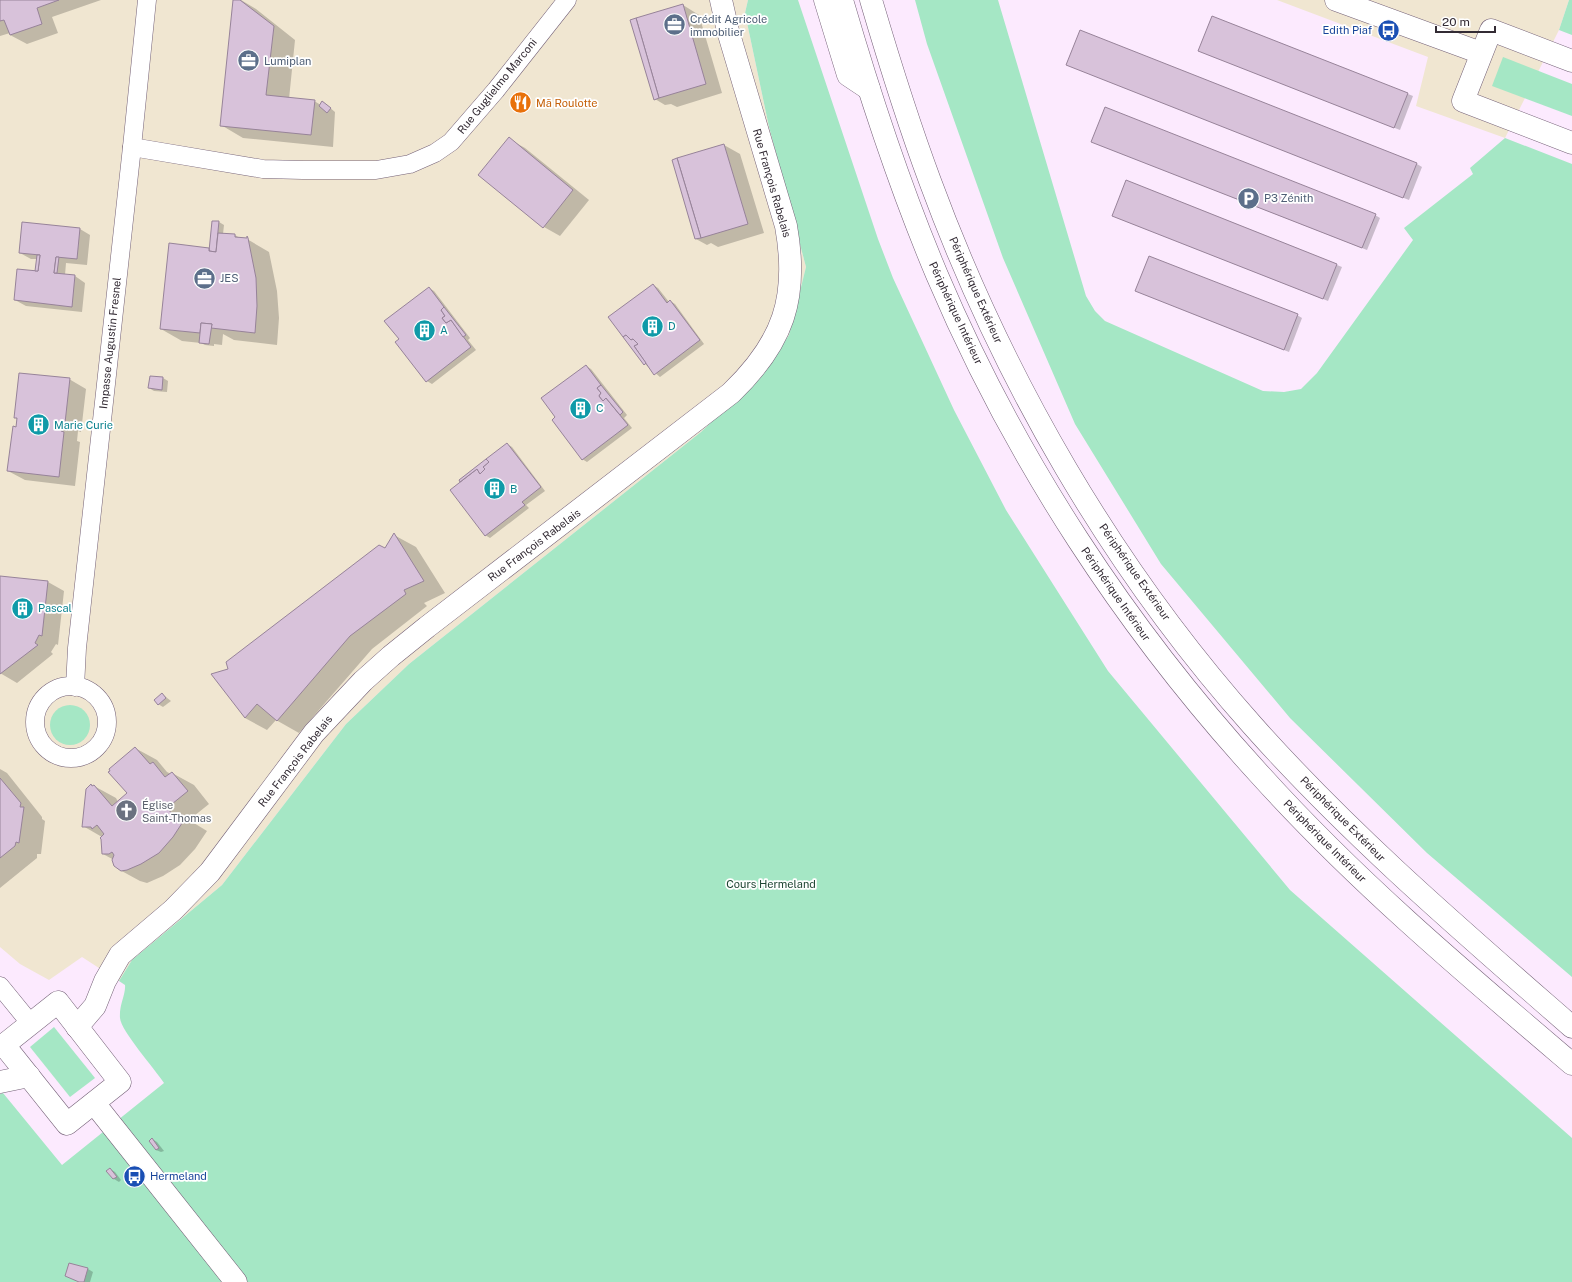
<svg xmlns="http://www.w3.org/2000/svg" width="1572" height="1282" font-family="'Public Sans',sans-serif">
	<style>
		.commercial { fill: #f0e6d1 }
		.green { fill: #a5e7c5 }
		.shadow { fill: #0003 }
		.building { fill: #d8c2da; stroke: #978399 }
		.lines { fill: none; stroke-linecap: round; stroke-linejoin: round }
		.minor-casing { stroke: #746177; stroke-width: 19 }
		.tertiary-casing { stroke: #746177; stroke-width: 23 }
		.trunk-casing { stroke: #746177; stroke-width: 23 }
		.minor { stroke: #fff; stroke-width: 18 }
		.tertiary { stroke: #fff; stroke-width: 22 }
		.trunk { stroke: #fff; stroke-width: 22 }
		.labels { text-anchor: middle; stroke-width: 3.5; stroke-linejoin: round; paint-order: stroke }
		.service-label { font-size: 11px; fill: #4e5e75; stroke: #fff; text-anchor: start }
		.transit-label { font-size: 11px; fill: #164399; stroke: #fff; text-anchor: end }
		.street-label { font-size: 11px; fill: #332b34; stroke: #fff }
		.food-label { font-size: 11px; fill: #c56008; stroke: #fff; text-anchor: start }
		.culture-label { font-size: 11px; fill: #0d838f; stroke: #fff; text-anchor: start }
		.worship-label { font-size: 11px; fill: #5b616d; stroke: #fff; text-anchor: start }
		.park-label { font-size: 11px; fill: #1d4532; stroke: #fff }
	</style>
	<rect width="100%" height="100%" fill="#fceafe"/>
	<!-- commercial -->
	<g class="commercial">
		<path d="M 0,0 L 748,0 L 745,13 L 769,127 L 806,267 L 789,335 L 764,372 L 701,432 L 409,664 L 346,724 L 222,885 L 132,960 L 119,981 L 82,957 L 49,980 L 20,964 L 0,947 Z"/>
		<path d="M 1277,0 L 1569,0 L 1559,30 L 1505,138 L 1416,106 L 1428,57 Z"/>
	</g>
	<!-- green -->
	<g class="green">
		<path d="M 748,0 L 798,0 L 878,239 L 893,278 L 954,410 L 1006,510 L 1108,671 L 1290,890 L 1572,1138 L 1572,1282 L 0,1282 L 0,1094 L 3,1093 L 62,1165 L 164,1083 C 155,1069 121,1031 120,1018 C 119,1005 126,994 125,985 L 119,981 L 132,960 L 222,885 L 346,724 L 409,664 L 701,432 L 764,372 L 789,335 L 806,267 L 769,127 L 745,13 Z"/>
		<path d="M 915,0 L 998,0 L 1086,296 L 1095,311 L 1105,321 L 1263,391 L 1284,392 L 1301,389 L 1317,373 L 1413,240 L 1404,228 L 1473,174 L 1470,168 L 1505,138 L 1572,164 L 1572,977 L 1427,853 L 1290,718 L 1161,564 L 1075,424 L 1003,258 L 927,44 Z"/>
		<path d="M 1569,0 L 1572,0 L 1572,35 L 1559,30 Z"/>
		<path d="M 1503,57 L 1572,84 L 1572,116 L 1492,86 Z"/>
		<circle cx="70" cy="725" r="20"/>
		<path d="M 54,1027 L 95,1078 L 70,1097 L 30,1047 Z"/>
	</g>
	<!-- shadow -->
	<g class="shadow">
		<path d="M 0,0 L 101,0 L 52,17 L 58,33 L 27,44 L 10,35 L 10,33 L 0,36 Z"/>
		<path d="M 234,0 L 241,0 L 256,9 L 295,40 L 289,99 L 314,101 L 321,105 L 323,102 L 335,112 L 333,147 L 243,138 L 221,125 Z"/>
		<path d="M 683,5 L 699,15 L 722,93 L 677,107 L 671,104 L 665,105 L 655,99 Z"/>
		<path d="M 1391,33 L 1395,36 L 1395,38 L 1385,34 Z"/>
		<path d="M 1199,51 L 1408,94 L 1413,96 L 1400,130 Z"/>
		<path d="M 1072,67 L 1417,164 L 1422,167 L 1409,200 Z"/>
		<path d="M 509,139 L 525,148 L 589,200 L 560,236 L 544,227 Z"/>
		<path d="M 1097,144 L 1375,215 L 1380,218 L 1367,250 Z"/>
		<path d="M 724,145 L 740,154 L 764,233 L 718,247 L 711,243 L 707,245 L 696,239 L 673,160 Z"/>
		<path d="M 1127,181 L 1342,267 L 1328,301 L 1118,218 Z"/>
		<path d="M 213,222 L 219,222 L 224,225 L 223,234 L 235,235 L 241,239 L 247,239 L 269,252 L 277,291 L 279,318 L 277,345 L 234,340 L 223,334 L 222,345 L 214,344 L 214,346 L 205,345 L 201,343 L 182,341 L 161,329 L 169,244 L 210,249 Z"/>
		<path d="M 80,229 L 90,235 L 87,265 L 66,263 L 65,275 L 75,276 L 85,283 L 82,312 L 26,306 L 15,300 L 36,272 L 38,259 L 31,259 L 20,253 Z"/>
		<path d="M 653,285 L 658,288 L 669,302 L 670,301 L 675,304 L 704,344 L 660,377 L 645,364 Z"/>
		<path d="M 429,288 L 434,291 L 470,338 L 468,340 L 476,350 L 432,384 L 427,381 L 400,340 Z"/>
		<path d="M 1141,293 L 1297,315 L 1302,318 L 1289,352 Z"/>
		<path d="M 586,366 L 591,369 L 627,415 L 624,418 L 632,428 L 587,462 L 582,459 L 556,417 Z"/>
		<path d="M 150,377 L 163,378 L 168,381 L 167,392 L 154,391 L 149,388 Z"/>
		<path d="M 69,379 L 86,389 L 81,432 L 78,431 L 77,441 L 80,442 L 75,486 L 25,480 L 8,471 L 16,428 L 17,419 L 15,417 Z"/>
		<path d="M 507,444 L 512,447 L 545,491 L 526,505 L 529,508 L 490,538 L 485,535 L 460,480 Z"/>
		<path d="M 394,535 L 416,547 L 445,593 L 424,603 L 427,606 L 372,649 L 299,733 L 276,720 L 267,730 L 245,718 L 229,669 L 385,549 Z"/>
		<path d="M 0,577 L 48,582 L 64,591 L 58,645 L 56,644 L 51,652 L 53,654 L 17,683 L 0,673 Z"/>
		<path d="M 162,694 L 171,701 L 163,707 L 158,704 Z"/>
		<path d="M 135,748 L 157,760 L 167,772 L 171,774 L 172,773 L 194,785 L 209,804 L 189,820 L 207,831 L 195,849 L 180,865 L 163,876 L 147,883 L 140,881 L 118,869 L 114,860 L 103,854 L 102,837 L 83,826 L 94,786 L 116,798 L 118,802 L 128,794 Z"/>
		<path d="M 0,769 L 7,773 L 42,817 L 42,819 L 45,821 L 41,854 L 37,854 L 37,858 L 0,888 Z"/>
		<path d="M 152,1139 L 157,1142 L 164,1151 L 161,1152 L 156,1150 Z"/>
		<path d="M 110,1169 L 115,1172 L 121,1180 L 119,1182 L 114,1179 L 108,1171 Z"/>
		<path d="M 70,1264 L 88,1269 L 93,1272 L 90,1282 L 79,1282 Z"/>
	</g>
	<!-- building -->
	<g class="building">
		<path d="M 0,0 L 59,0 L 37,8 L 42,24 L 10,35 L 4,20 L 0,21 Z"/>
		<path d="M 233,0 L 240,0 L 274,26 L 266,95 L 315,100 L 311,135 L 220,126 Z"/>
		<path d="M 683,4 L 706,84 L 659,98 L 636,18 Z"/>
		<path d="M 1212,16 L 1408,93 L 1394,128 L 1198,51 Z"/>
		<path d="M 636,18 L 659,98 L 654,100 L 630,20 Z"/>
		<path d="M 1380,28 L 1391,33 L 1389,36 L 1379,32 Z"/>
		<path d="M 1080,30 L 1417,163 L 1403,198 L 1066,65 Z"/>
		<path d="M 322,101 L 331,108 L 327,113 L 319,106 Z"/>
		<path d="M 1105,107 L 1376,214 L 1362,248 L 1091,142 Z"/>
		<path d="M 509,137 L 573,190 L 543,228 L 478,175 Z"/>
		<path d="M 724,144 L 748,224 L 701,238 L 677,158 Z"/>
		<path d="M 677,158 L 701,238 L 695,239 L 672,160 Z"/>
		<path d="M 1126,180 L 1337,264 L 1323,299 L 1112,216 Z"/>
		<path d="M 212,221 L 219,221 L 216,252 L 209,251 Z"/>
		<path d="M 22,222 L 80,228 L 77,259 L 56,257 L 54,273 L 75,275 L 72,307 L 14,300 L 17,269 L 38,271 L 40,255 L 19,253 Z"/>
		<path d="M 218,233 L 235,234 L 235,237 L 247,238 L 247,236 L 248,238 L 256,278 L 257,306 L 255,333 L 211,328 L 212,324 L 201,323 L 200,333 L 160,329 L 169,243 L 209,248 L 209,251 L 216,252 Z"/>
		<path d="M 37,255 L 40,255 L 38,271 L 35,271 Z"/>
		<path d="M 1149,256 L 1298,314 L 1284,350 L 1135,291 Z"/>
		<path d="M 56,257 L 59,257 L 57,273 L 54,273 Z"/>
		<path d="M 653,284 L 667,303 L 670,300 L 700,340 L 654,375 L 634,346 L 638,344 L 633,339 L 631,340 L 626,335 L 623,337 L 608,317 Z"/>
		<path d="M 429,287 L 444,307 L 441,310 L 445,316 L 442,318 L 446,323 L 451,320 L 471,347 L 426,382 L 395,342 L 399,339 L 384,321 Z"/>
		<path d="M 444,307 L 466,335 L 463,337 L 451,320 L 446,323 L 442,318 L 445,316 L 441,310 Z"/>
		<path d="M 201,323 L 212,324 L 209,344 L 199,343 Z"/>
		<path d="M 626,335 L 631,340 L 633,339 L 638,344 L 634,346 L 646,363 L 644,365 L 623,337 Z"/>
		<path d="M 586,365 L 601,385 L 597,388 L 601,393 L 599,396 L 603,401 L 606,398 L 628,425 L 582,460 L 552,420 L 555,417 L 541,398 Z"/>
		<path d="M 19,373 L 70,378 L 65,423 L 62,423 L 61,431 L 64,432 L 59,477 L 7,471 L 13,426 L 16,427 L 17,418 L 14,418 Z"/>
		<path d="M 150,376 L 163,377 L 162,390 L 148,388 Z"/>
		<path d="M 601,385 L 623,412 L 620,415 L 606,398 L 603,401 L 599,396 L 601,393 L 597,388 Z"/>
		<path d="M 507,443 L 541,487 L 522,502 L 525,505 L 485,536 L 450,490 L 477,469 L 480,474 L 485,469 L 483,467 L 489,462 L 486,459 Z"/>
		<path d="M 486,459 L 489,462 L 483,467 L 485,469 L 480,474 L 477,469 L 460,482 L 459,480 Z"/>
		<path d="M 394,533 L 424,581 L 404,590 L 406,594 L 350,636 L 277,721 L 257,704 L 245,718 L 211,674 L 228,669 L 226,662 L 379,545 L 385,548 Z"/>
		<path d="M 0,576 L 48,581 L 42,636 L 39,635 L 35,643 L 38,645 L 0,674 Z"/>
		<path d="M 162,693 L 166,698 L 158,705 L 154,700 Z"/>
		<path d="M 135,747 L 150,764 L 153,762 L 165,777 L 172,772 L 188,791 L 167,808 L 174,816 L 178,813 L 186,817 L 173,837 L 159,853 L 141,864 L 127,870 L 121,871 L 114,866 L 112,860 L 114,855 L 112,852 L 109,854 L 102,854 L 101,839 L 100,838 L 104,834 L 97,825 L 92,829 L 91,827 L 82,827 L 86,789 L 91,784 L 92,786 L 94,785 L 112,806 L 127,793 L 108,772 L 110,771 L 109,769 Z"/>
		<path d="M 0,778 L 21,803 L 20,807 L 24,807 L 19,843 L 16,842 L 15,846 L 0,858 Z"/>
		<path d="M 152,1138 L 159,1148 L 156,1150 L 149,1141 Z"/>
		<path d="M 110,1168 L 117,1177 L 113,1179 L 106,1171 Z"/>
		<path d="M 69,1263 L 88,1268 L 84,1282 L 79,1282 L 65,1276 Z"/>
	</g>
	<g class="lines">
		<defs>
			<g id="minor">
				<path d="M 132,147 L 263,169 L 303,170 L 376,170 L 410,164 L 435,153 L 451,142 L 496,90 L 567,0"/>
				<circle cx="71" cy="722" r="36"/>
				<path d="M 75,687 L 77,648 L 132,147 L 147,0"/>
				<path d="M 0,986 L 31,1024"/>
			</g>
			<g id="tertiary">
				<path d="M 1336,0 L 1481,53"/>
				<path d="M 1572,61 L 1491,30 L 1463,101 L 1572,143"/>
				<path d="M 58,1002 L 120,1082 L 67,1124 L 4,1045 Z"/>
				<path d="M 77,1027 L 95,1006 L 105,981 L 120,955 L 173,910 L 210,872 L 314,733 L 363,681 L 391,656 L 427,627 L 731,393 C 783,343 799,298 786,226 L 728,31 L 721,0"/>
				<path d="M 0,1082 L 29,1076"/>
				<path d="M 94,1103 L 236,1282"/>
			</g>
			<g id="trunk">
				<path d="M 825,0 L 848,75 L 869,89"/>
				<path d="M 842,0 C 869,93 899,185 937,275 C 1015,459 1127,630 1262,777 C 1357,882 1465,973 1572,1064"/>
				<path d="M 871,0 C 889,61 908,122 930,181 C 1003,379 1112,568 1253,726 C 1351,836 1461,930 1572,1027"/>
			</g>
		</defs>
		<!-- minor casing -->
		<use href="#minor" class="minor-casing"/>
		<!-- tertiary casing -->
		<use href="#tertiary" class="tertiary-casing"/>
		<!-- trunk casing -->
		<use href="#trunk" class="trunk-casing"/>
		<!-- minor -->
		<use href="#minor" class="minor"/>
		<!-- tertiary -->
		<use href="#tertiary" class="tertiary"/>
		<!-- trunk -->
		<use href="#trunk" class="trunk"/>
	</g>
	<!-- icons -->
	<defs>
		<symbol id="office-disc" viewBox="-11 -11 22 22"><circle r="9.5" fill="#5c6f8a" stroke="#fff"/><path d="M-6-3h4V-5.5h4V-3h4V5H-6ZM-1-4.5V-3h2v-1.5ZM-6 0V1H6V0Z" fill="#fff"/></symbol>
		<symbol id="bus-disc" viewBox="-11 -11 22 22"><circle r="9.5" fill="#1a4fb4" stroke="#fff"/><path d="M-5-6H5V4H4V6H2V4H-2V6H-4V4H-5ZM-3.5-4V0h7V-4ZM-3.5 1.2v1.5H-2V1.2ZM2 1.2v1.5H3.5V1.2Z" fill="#fff"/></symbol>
		<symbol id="restaurant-disc" viewBox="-11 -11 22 22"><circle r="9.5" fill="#e8710a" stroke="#fff"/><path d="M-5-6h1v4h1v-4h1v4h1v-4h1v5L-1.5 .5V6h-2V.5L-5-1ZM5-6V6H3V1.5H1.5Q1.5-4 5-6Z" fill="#fff"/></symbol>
		<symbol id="parking-disc" viewBox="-11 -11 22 22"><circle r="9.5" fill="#5c6f8a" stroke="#fff"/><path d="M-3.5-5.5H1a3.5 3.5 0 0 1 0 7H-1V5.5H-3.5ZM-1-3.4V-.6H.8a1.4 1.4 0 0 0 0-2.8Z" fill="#fff"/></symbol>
		<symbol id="building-disc" viewBox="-11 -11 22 22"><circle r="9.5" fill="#0f9aa8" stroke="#fff"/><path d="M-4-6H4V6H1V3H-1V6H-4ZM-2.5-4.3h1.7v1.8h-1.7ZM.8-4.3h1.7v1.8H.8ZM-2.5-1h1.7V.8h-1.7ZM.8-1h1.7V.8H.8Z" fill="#fff"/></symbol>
		<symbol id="church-disc" viewBox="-11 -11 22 22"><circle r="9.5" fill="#6b7280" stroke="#fff"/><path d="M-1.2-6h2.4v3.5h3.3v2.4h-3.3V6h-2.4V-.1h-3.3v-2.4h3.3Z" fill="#fff"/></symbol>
	</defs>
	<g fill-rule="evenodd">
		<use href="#office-disc" x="662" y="12" width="25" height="25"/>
		<use href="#bus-disc" x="1376" y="18" width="25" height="25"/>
		<use href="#office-disc" x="236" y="48" width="25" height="25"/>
		<use href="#restaurant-disc" x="508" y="90" width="25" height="25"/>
		<use href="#parking-disc" x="1236" y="186" width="25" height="25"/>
		<use href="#office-disc" x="192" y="266" width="25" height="25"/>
		<use href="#building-disc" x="640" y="314" width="25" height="25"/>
		<use href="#building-disc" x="412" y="318" width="25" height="25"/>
		<use href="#building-disc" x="568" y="396" width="25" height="25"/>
		<use href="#building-disc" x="26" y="412" width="25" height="25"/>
		<use href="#building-disc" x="482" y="476" width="25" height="25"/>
		<use href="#building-disc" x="10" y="596" width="25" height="25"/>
		<use href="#church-disc" x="114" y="798" width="25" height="25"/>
		<use href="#bus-disc" x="122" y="1164" width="25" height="25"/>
	</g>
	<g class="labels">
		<!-- service labels -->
		<g class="service-label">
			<text x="690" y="23">Crédit Agricole<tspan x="690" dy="13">immobilier</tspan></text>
			<text x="264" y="65">Lumiplan</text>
			<text x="1264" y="202">P3 Zénith</text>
			<text x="220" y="282">JES</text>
		</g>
		<!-- transit labels -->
		<g class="transit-label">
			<text x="1372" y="34">Edith Piaf</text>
			<text x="150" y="1180" text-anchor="start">Hermeland</text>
		</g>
		<!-- street labels -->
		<g class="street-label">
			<text transform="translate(497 86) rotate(-51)" y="4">Rue Guglielmo Marconi</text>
			<text transform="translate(772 183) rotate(74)" y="4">Rue François Rabelais</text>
			<text transform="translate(976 290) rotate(66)" y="4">Périphérique Extérieur</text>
			<text transform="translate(956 313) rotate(65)" y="4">Périphérique Intérieur</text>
			<text transform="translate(110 343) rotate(-84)" y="4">Impasse Augustin Fresnel</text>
			<text transform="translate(534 545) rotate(-37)" y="4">Rue François Rabelais</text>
			<text transform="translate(1135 572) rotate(55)" y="4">Périphérique Extérieur</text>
			<text transform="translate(1116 594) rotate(55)" y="4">Périphérique Intérieur</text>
			<text transform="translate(295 761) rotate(-52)" y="4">Rue François Rabelais</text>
			<text transform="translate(1343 819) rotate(45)" y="4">Périphérique Extérieur</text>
			<text transform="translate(1325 841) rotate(45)" y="4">Périphérique Intérieur</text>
		</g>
		<!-- food labels -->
		<g class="food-label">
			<text x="536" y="107">Mã Roulotte</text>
		</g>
		<!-- culture labels -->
		<g class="culture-label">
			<text x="668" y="330">D</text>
			<text x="440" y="334">A</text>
			<text x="596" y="412">C</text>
			<text x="54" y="429">Marie Curie</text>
			<text x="510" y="493">B</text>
			<text x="38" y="612">Pascal</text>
		</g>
		<!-- worship labels -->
		<g class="worship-label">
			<text x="142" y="809">Église<tspan x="142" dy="13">Saint-Thomas</tspan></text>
		</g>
		<!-- park labels -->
		<g class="park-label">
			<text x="771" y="888">Cours Hermeland</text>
		</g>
	</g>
	<!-- scale -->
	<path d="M1436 26v6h59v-6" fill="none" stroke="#332b34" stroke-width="2"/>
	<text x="1442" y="26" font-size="12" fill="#332b34" stroke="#ffffff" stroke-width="3" paint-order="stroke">20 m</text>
</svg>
